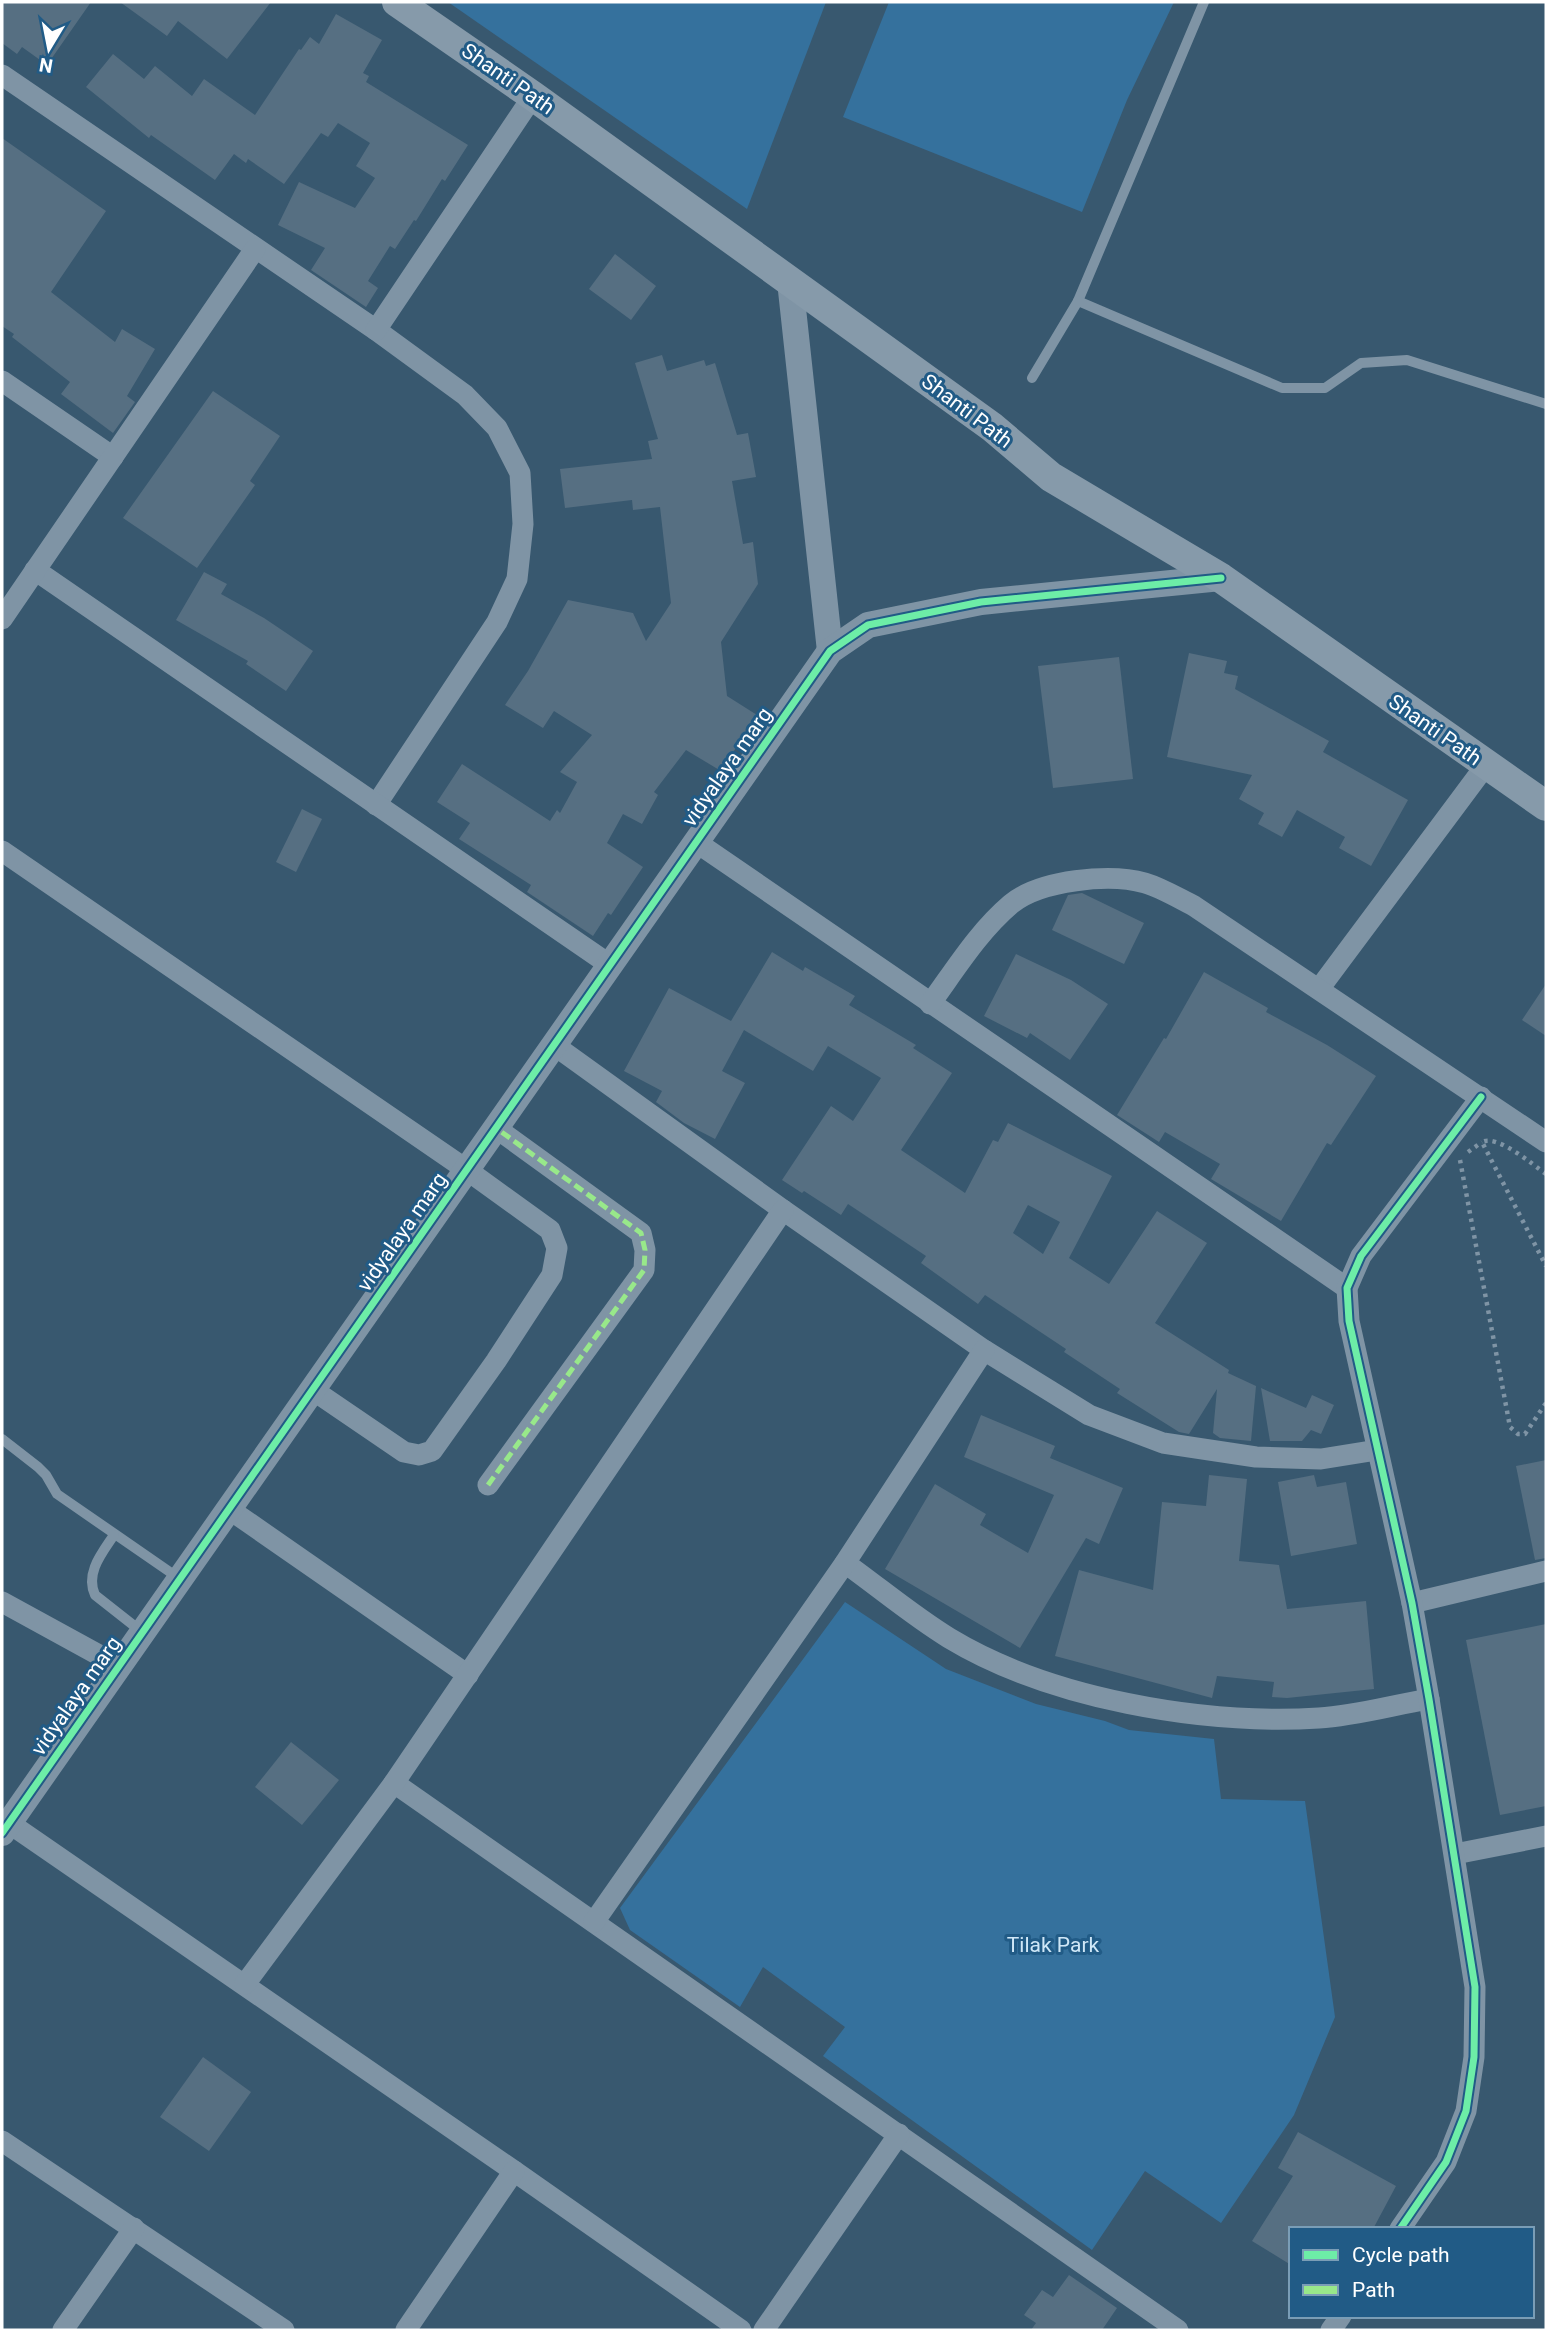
<svg xmlns="http://www.w3.org/2000/svg" width="1548" height="2332" font-family="Roboto,sans-serif">
	<style>
		.green { fill: #35719d }
		.building { fill: #566f82; fill-rule: evenodd }
		.lines { fill: none; stroke-linecap: round; stroke-linejoin: round }
		.path { stroke: #7f94a5; stroke-width: 4.5; stroke-dasharray: 3.5 5; stroke-linecap: butt }
		.service { stroke: #7f94a5; stroke-width: 10 }
		.minor { stroke: #7f94a5; stroke-width: 21 }
		.tertiary { stroke: #7f94a5; stroke-width: 26 }
		.secondary { stroke: #869aaa; stroke-width: 30 }
		.quiet { stroke: #98e88a; stroke-width: 5; stroke-dasharray: 10 5; stroke-linecap: butt }
		.cycleway-casing { stroke: #215b86; stroke-width: 11 }
		.cycleway { stroke: #6deda7; stroke-width: 7 }
		.labels { text-anchor: middle; stroke-width: 6; stroke-linejoin: round; paint-order: stroke }
		.street-label { font-size: 21px; fill: #fff; stroke: #215b86 }
		.park-label { font-size: 21px; fill: #cfe7f7; stroke: #215b86 }
	</style>
	<rect width="100%" height="100%" fill="#38586f"/>
	<!-- green -->
	<g class="green">
		<path d="M 448,2 L 826,2 L 747,209 Z"/>
		<path d="M 889,2 L 1174,2 L 1127,100 L 1082,212 L 843,117 Z"/>
		<path d="M 845,1602 L 946,1669 L 1036,1704 L 1105,1721 L 1129,1730 L 1214,1739 L 1221,1799 L 1305,1801 L 1335,2017 L 1294,2115 L 1221,2223 L 1145,2171 L 1092,2250 L 823,2056 L 845,2027 L 763,1967 L 740,2007 L 630,1930 L 620,1908 Z"/>
	</g>
	<!-- building -->
	<g class="building">
		<path d="M 2,2 L 91,2 L 47,65 L 22,47 L 17,54 L 2,43 Z"/>
		<path d="M 120,2 L 271,2 L 227,59 L 178,21 L 167,36 Z"/>
		<path d="M 336,14 L 382,40 L 363,73 L 369,76 L 366,82 L 468,145 L 445,181 L 442,179 L 416,221 L 414,220 L 395,249 L 390,246 L 368,281 L 378,288 L 366,307 L 311,270 L 325,248 L 278,225 L 299,182 L 355,208 L 375,178 L 356,166 L 370,143 L 338,123 L 328,137 L 321,133 L 284,184 L 248,159 L 246,163 L 234,154 L 215,180 L 151,135 L 149,138 L 86,87 L 113,54 L 144,79 L 155,66 L 192,96 L 204,79 L 255,115 L 299,49 L 301,50 L 310,37 L 319,44 Z"/>
		<path d="M 2,138 L 106,211 L 51,292 L 115,342 L 122,329 L 155,349 L 127,396 L 135,402 L 113,433 L 61,394 L 70,382 L 12,337 L 14,334 L 2,326 Z"/>
		<path d="M 615,254 L 656,286 L 631,320 L 589,289 Z"/>
		<path d="M 662,355 L 667,371 L 704,360 L 706,366 L 715,363 L 737,435 L 748,433 L 756,477 L 732,481 L 743,544 L 753,542 L 758,584 L 721,642 L 727,696 L 757,715 L 721,771 L 686,750 L 654,792 L 658,795 L 642,824 L 623,814 L 607,843 L 643,867 L 611,915 L 608,913 L 593,936 L 527,892 L 531,885 L 459,839 L 470,823 L 437,802 L 462,764 L 550,821 L 557,810 L 560,813 L 577,782 L 560,772 L 592,735 L 554,711 L 543,728 L 505,705 L 528,671 L 568,600 L 633,613 L 646,641 L 671,603 L 660,507 L 633,510 L 632,500 L 565,508 L 560,469 L 652,459 L 648,441 L 658,439 L 635,363 Z"/>
		<path d="M 213,391 L 280,436 L 250,481 L 255,485 L 197,568 L 123,518 Z"/>
		<path d="M 204,572 L 227,584 L 221,594 L 264,618 L 313,651 L 286,691 L 246,664 L 248,661 L 176,620 Z"/>
		<path d="M 1189,653 L 1227,661 L 1224,673 L 1238,676 L 1235,689 L 1329,741 L 1323,752 L 1408,800 L 1371,866 L 1339,848 L 1345,837 L 1297,810 L 1282,837 L 1258,824 L 1264,813 L 1239,799 L 1252,775 L 1167,757 Z"/>
		<path d="M 1119,657 L 1133,779 L 1053,788 L 1038,666 Z"/>
		<path d="M 302,809 L 322,819 L 296,872 L 276,862 Z"/>
		<path d="M 1082,893 L 1144,923 L 1124,964 L 1052,930 L 1068,895 Z"/>
		<path d="M 772,952 L 803,971 L 805,967 L 855,996 L 849,1005 L 916,1045 L 913,1048 L 952,1073 L 901,1150 L 965,1193 L 993,1140 L 998,1142 L 1008,1123 L 1112,1176 L 1069,1258 L 1109,1284 L 1157,1211 L 1207,1243 L 1155,1323 L 1229,1370 L 1228,1373 L 1256,1386 L 1251,1441 L 1220,1438 L 1213,1433 L 1217,1389 L 1189,1434 L 1179,1432 L 1117,1393 L 1120,1389 L 1064,1352 L 1066,1349 L 985,1295 L 978,1304 L 921,1263 L 926,1256 L 848,1204 L 841,1215 L 804,1191 L 802,1193 L 782,1180 L 831,1106 L 853,1121 L 881,1078 L 828,1046 L 813,1071 L 744,1030 L 722,1071 L 745,1083 L 715,1139 L 684,1123 L 656,1102 L 662,1091 L 624,1071 L 669,988 L 731,1021 ZM 1028,1205 L 1060,1222 L 1043,1254 L 1013,1233 Z"/>
		<path d="M 1016,954 L 1071,980 L 1108,1004 L 1070,1060 L 1030,1033 L 1027,1038 L 984,1016 Z"/>
		<path d="M 1204,972 L 1268,1008 L 1266,1012 L 1327,1045 L 1376,1076 L 1331,1145 L 1327,1143 L 1281,1221 L 1211,1179 L 1220,1164 L 1165,1132 L 1159,1142 L 1117,1115 L 1164,1038 L 1166,1039 Z"/>
		<path d="M 1546,984 L 1546,1036 L 1522,1020 Z"/>
		<path d="M 1261,1388 L 1306,1408 L 1312,1395 L 1334,1405 L 1321,1434 L 1311,1430 L 1302,1441 L 1270,1441 Z"/>
		<path d="M 981,1415 L 1055,1446 L 1050,1458 L 1123,1488 L 1099,1544 L 1086,1538 L 1020,1648 L 885,1569 L 935,1484 L 986,1514 L 980,1525 L 1028,1553 L 1054,1495 L 964,1457 Z"/>
		<path d="M 1546,1460 L 1546,1558 L 1535,1560 L 1516,1466 Z"/>
		<path d="M 1209,1475 L 1247,1479 L 1239,1561 L 1279,1565 L 1287,1609 L 1366,1601 L 1374,1689 L 1287,1698 L 1272,1697 L 1274,1682 L 1217,1676 L 1212,1698 L 1055,1656 L 1079,1570 L 1153,1590 L 1162,1502 L 1206,1506 Z"/>
		<path d="M 1314,1475 L 1317,1487 L 1346,1482 L 1357,1544 L 1291,1556 L 1278,1482 Z"/>
		<path d="M 1546,1624 L 1546,1806 L 1500,1815 L 1466,1640 Z"/>
		<path d="M 291,1742 L 339,1780 L 302,1825 L 255,1787 Z"/>
		<path d="M 203,2057 L 251,2092 L 209,2151 L 160,2117 Z"/>
		<path d="M 1298,2132 L 1396,2186 L 1373,2229 L 1291,2229 L 1291,2265 L 1252,2241 L 1293,2176 L 1278,2168 Z"/>
		<path d="M 1069,2275 L 1117,2308 L 1102,2330 L 1031,2330 L 1036,2323 L 1024,2315 L 1042,2290 L 1053,2297 Z"/>
	</g>
	<g class="lines">
		<!-- path -->
		<g class="path">
			<path d="M 1468,1152 L 1482,1142"/>
			<path d="M 1460,1160 L 1510,1427 L 1518,1434 L 1525,1434 L 1546,1403"/>
			<path d="M 1546,1174 C 1532,1164 1497,1134 1482,1142 L 1546,1266"/>
		</g>
		<!-- service -->
		<g class="service">
			<path d="M 1078,301 L 1204,2"/>
			<path d="M 1032,378 L 1078,301 L 1282,388 L 1325,388 L 1361,363 L 1407,360 L 1546,404"/>
			<path d="M 2,1439 L 38,1467 L 46,1475 L 57,1494 L 180,1579"/>
			<path d="M 114,1535 C 102,1553 85,1573 95,1595 L 142,1632"/>
		</g>
		<!-- minor -->
		<g class="minor">
			<path d="M 2,75 L 376,330 L 465,395 L 497,428 L 520,473 L 523,524 L 517,579 L 497,622 L 376,805"/>
			<path d="M 376,330 L 533,96"/>
			<path d="M 2,381 L 113,457"/>
			<path d="M 35,570 L 610,965"/>
			<path d="M 2,619 L 255,249"/>
			<path d="M 696,842 L 1347,1288"/>
			<path d="M 2,851 L 467,1170 L 550,1230 L 557,1248 L 552,1275 L 496,1361 L 432,1451 L 419,1455 L 404,1452 L 313,1390"/>
			<path d="M 1319,989 L 1486,765"/>
			<path d="M 930,1004 C 955,970 978,932 1011,904 C 1040,880 1110,873 1145,883 C 1162,888 1178,898 1194,906 L 1546,1142"/>
			<path d="M 554,1045 L 783,1210 L 984,1350 L 1089,1415 L 1163,1443 L 1256,1457 L 1321,1459 L 1377,1450"/>
			<path d="M 488,1485 L 644,1270 L 645,1250 L 641,1233 L 496,1128"/>
			<path d="M 229,1509 L 468,1675"/>
			<path d="M 845,1563 C 880,1588 913,1616 949,1638 C 1050,1699 1202,1725 1319,1718 C 1355,1716 1393,1705 1429,1699"/>
			<path d="M 2,1602 L 119,1666"/>
			<path d="M 1412,1603 L 1546,1571"/>
			<path d="M 394,1783 L 1178,2330"/>
			<path d="M 9,1823 L 514,2171 L 741,2330"/>
			<path d="M 1455,1854 L 1546,1836"/>
			<path d="M 594,1922 L 845,1563 L 984,1350"/>
			<path d="M 245,1984 L 394,1783 L 783,1210"/>
			<path d="M 2,2141 L 284,2330"/>
			<path d="M 1400,2229 L 1446,2162 L 1466,2111 L 1474,2057 L 1475,1987 L 1429,1699 L 1412,1603 L 1349,1321 L 1347,1288 L 1361,1256 L 1481,1097"/>
			<path d="M 63,2330 L 134,2228"/>
			<path d="M 406,2330 L 514,2171"/>
			<path d="M 764,2330 L 899,2134"/>
			<path d="M 1331,2330 L 1341,2316"/>
		</g>
		<!-- tertiary -->
		<g class="tertiary">
			<path d="M 790,281 L 830,651"/>
			<path d="M 2,1833 L 830,651 L 868,625 L 981,602 L 1221,578"/>
		</g>
		<!-- secondary -->
		<path class="secondary" d="M 397,2 L 533,96 L 992,427 L 1051,477 L 1221,578 L 1546,806"/>
		<!-- quiet -->
		<path class="quiet" d="M 488,1485 L 644,1270 L 645,1250 L 641,1233 L 496,1128"/>
		<defs>
			<g id="cycleway">
				<path d="M 2,1833 L 830,651 L 868,625 L 981,602 L 1221,578"/>
				<path d="M 1400,2229 L 1446,2162 L 1466,2111 L 1474,2057 L 1475,1987 L 1429,1699 L 1412,1603 L 1349,1321 L 1347,1288 L 1361,1256 L 1481,1097"/>
			</g>
		</defs>
		<!-- cycleway casing -->
		<use href="#cycleway" class="cycleway-casing"/>
		<!-- cycleway -->
		<use href="#cycleway" class="cycleway"/>
	</g>
	<g class="labels">
		<!-- street labels -->
		<g class="street-label">
			<text transform="translate(508 79) rotate(35)" y="7">Shanti Path</text>
			<text transform="translate(967 411) rotate(37)" y="7">Shanti Path</text>
			<text transform="translate(1435 730) rotate(35)" y="7">Shanti Path</text>
			<text transform="translate(727 767) rotate(-55)" y="7">vidyalaya marg</text>
			<text transform="translate(402 1232) rotate(-55)" y="7">vidyalaya marg</text>
			<text transform="translate(76 1696) rotate(-55)" y="7">vidyalaya marg</text>
		</g>
		<!-- park labels -->
		<g class="park-label">
			<text x="1053" y="1952">Tilak Park</text>
		</g>
	</g>
	<!-- border -->
	<rect width="1548" height="2332" fill="none" stroke="#ffffff" stroke-width="7"/>
	<!-- legend -->
	<rect x="1289" y="2227" width="245" height="91" fill="#215b86" stroke="#7a9db6" stroke-width="2"/>
	<rect x="1303" y="2250" width="35" height="10" fill="#6deda7" stroke="#7a9db6" stroke-width="2"/>
	<text x="1352" y="2262" font-size="21" fill="#ffffff">Cycle path</text>
	<rect x="1303" y="2285" width="35" height="10" fill="#98e88a" stroke="#7a9db6" stroke-width="2"/>
	<text x="1352" y="2297" font-size="21" fill="#ffffff">Path</text>
	<!-- north arrow -->
	<g transform="translate(49 49) rotate(190)" stroke="#215b86" stroke-width="5" paint-order="stroke">
	<path d="M0-5L12 26L0 18L-12 26Z" fill="#ffffff"/>
	<text y="-10" font-size="19" font-weight="bold" text-anchor="middle" fill="#ffffff">N</text>
	</g>
</svg>
